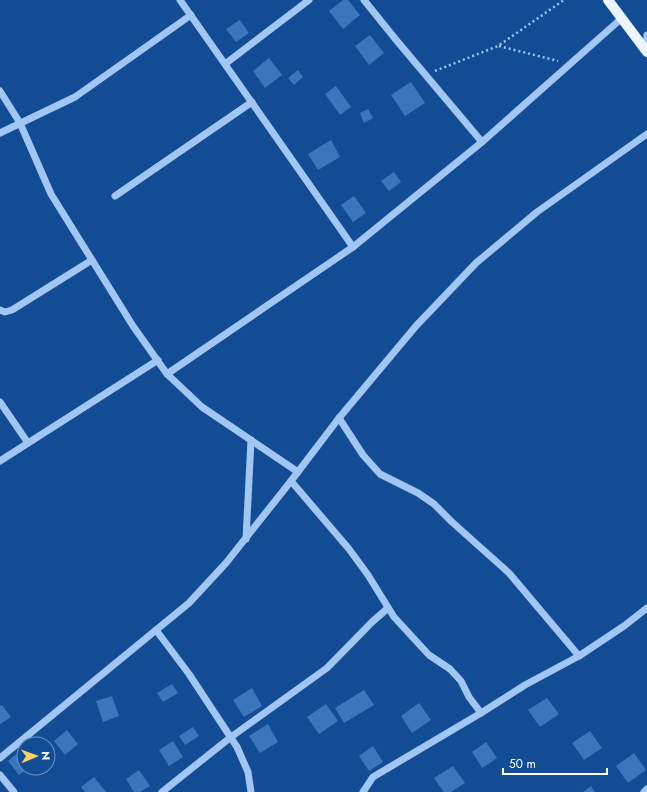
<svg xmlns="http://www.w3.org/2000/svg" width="647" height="792" font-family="Jost,sans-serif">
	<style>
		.building { fill: #3b76bd }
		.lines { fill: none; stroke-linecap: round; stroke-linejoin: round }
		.path { stroke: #a1c6f3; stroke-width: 2.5; stroke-dasharray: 2 3; stroke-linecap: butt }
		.minor { stroke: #a1c6f3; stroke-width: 7 }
		.major { stroke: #edf4ff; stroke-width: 10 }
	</style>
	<rect width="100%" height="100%" fill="#124c95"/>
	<!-- building -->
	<g class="building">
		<path d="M 343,0 L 348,0 L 360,15 L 343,29 L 329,11 Z"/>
		<path d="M 240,20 L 249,33 L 236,42 L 226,29 Z"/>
		<path d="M 370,35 L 384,53 L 369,65 L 355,46 Z"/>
		<path d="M 269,58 L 282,75 L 265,88 L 253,71 Z"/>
		<path d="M 298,70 L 303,77 L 294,85 L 288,78 Z"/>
		<path d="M 411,82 L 425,103 L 405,116 L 391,95 Z"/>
		<path d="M 336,86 L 351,107 L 340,115 L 325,94 Z"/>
		<path d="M 368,109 L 373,118 L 364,123 L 360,113 Z"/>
		<path d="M 331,140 L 340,157 L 318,170 L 308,154 Z"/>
		<path d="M 394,172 L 401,182 L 389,191 L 381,181 Z"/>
		<path d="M 354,196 L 366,213 L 353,222 L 341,205 Z"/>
		<path d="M 172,684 L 178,693 L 163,702 L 157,693 Z"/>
		<path d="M 252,688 L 262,706 L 244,717 L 233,700 Z"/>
		<path d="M 364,690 L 374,705 L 344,723 L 335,708 Z"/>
		<path d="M 112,696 L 119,716 L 103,722 L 96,701 Z"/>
		<path d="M 547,698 L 559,714 L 540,727 L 528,710 Z"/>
		<path d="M 419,703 L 431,720 L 412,733 L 401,716 Z"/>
		<path d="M 326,704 L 338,721 L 319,734 L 307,717 Z"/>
		<path d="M 2,705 L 11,717 L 0,724 L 0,706 Z"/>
		<path d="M 268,724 L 278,742 L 260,753 L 249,736 Z"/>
		<path d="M 193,727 L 199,736 L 185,745 L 179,736 Z"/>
		<path d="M 67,730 L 78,744 L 65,755 L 54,741 Z"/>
		<path d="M 590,731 L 602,748 L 584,760 L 572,743 Z"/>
		<path d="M 173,741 L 183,757 L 169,766 L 159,750 Z"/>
		<path d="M 486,742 L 497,758 L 482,768 L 472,752 Z"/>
		<path d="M 373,746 L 383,762 L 369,771 L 359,756 Z"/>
		<path d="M 21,750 L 24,753 L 24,768 L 29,768 L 19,775 L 8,761 Z"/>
		<path d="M 634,753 L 646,770 L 628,783 L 616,766 Z"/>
		<path d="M 453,766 L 465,783 L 451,792 L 444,792 L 434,778 Z"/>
		<path d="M 139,770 L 150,786 L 140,792 L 134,792 L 126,779 Z"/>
		<path d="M 94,777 L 106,792 L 85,792 L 81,787 Z"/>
		<path d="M 591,786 L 595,792 L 583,792 Z"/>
	</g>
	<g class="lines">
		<!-- path -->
		<g class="path">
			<path d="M 499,46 L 558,61"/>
			<path d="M 435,71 L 498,46 L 564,0"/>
		</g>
		<!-- minor -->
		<g class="minor">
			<path d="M 180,0 L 353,247"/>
			<path d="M 364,0 L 397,41 L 482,142"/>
			<path d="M 646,51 L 647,35"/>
			<path d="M 225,64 L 309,0"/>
			<path d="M 0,91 L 20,123 L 51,194 L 133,326 L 167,374 L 202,407 L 298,472"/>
			<path d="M 0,133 L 75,97 L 191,15"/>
			<path d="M 115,196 L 252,102"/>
			<path d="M 0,310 L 5,312 L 12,310 L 92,260"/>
			<path d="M 167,374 L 353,247 L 482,142 L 622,18"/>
			<path d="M 0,402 L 28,443"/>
			<path d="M 339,418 L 363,455 L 380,474 L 418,493 L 434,504 L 452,522 L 509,573 L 579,656"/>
			<path d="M 0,461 L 158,360"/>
			<path d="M 291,481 L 349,549 L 368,575 L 394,617 L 429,655 L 450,669 L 461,681 L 469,697 L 481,713"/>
			<path d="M 246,539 L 251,440"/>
			<path d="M 156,630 L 189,674 L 237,747 L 248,772 L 251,792"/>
			<path d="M 0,758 L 189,603 L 226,563 L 291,481 L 339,418 L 416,326 L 476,263 L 537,212 L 647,134"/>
			<path d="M 0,775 L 14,792"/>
			<path d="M 162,792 L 231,737 L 327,668 L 372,622 L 388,608"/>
			<path d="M 363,792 L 373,777 L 481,713 L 525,685 L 579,656 L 624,626 L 647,608"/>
			<path d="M 644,792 L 647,789"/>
		</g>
		<!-- major -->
		<path class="major" d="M 608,0 L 647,52"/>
	</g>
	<!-- north arrow -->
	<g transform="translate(36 756) rotate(88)"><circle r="19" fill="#124c95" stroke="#7194bf"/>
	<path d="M0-3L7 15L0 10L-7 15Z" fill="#ffd163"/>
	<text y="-6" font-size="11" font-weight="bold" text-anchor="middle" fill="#ffffff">N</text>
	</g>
	<!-- scale -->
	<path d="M503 768v6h104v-6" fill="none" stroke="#ffffff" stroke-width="2"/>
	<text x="509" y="768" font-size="12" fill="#ffffff" stroke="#124c95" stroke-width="3" paint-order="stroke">50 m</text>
</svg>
